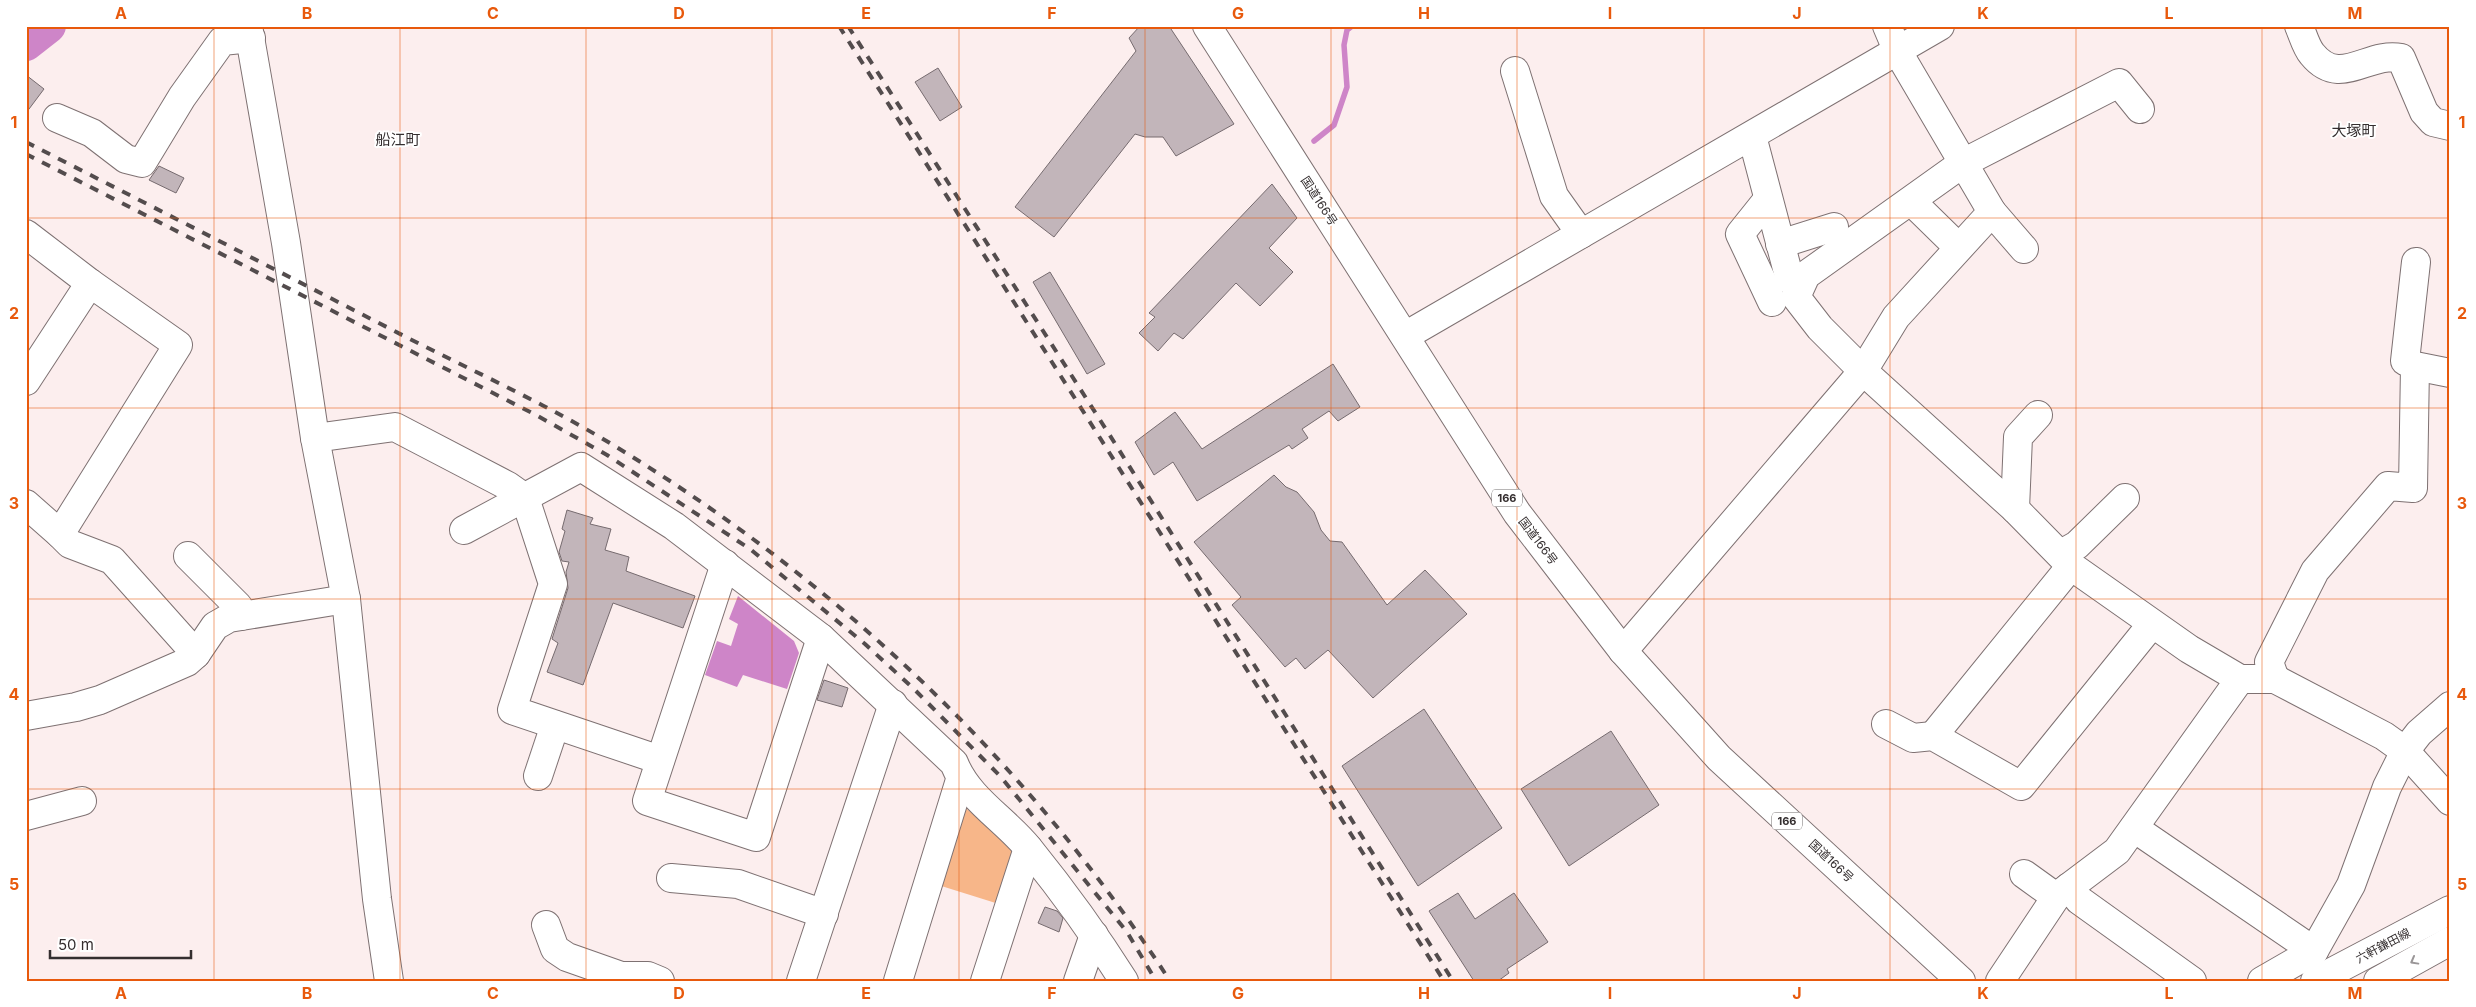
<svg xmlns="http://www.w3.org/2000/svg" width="2476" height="1007" font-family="Inter,'Noto Sans JP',sans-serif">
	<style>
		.green { fill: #f7b689 }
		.water { fill: #ce85c8 }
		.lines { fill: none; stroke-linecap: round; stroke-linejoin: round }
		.stream { stroke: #ce85c8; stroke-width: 5.5 }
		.river { stroke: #ce85c8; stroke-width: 34 }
		.building { fill: #c2b5ba; stroke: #766b6f }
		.minor-casing { stroke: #7e7172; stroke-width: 30 }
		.major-casing { stroke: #7e7172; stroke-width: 30 }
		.highway-casing { stroke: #7e7172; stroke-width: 30 }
		.minor { stroke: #fff; stroke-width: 28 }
		.major { stroke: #fff; stroke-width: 28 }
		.highway { stroke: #fff; stroke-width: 28 }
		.rail { stroke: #534c4d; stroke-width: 4; stroke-dasharray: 9 9; stroke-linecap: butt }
		.oneway { stroke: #9a9697 }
		.grid { fill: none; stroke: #e8590c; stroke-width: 1; stroke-opacity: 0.55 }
		.labels { text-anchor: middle; stroke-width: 4; stroke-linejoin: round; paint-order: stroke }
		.shield { fill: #fff; stroke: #716d6d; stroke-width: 1 }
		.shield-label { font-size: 11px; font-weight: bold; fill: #342e2f }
		.street-label { font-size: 12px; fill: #342e2f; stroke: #fff }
		.quarter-label { font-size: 15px; fill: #342e2f; stroke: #fff }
		.neatline { fill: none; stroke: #e8590c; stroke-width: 2 }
		.grid-label { font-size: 16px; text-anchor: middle; font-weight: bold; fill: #e8590c }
	</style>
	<rect width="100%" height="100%" fill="#fceeee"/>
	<!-- green -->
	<path class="green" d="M 962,805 L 1013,847 L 1002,905 L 935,884 Z"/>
	<!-- water -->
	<path class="water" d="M 738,596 L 794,641 L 799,653 L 787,689 L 743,675 L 737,687 L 705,675 L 717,641 L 731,646 L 738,624 L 729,619 Z"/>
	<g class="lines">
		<!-- stream -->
		<path class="stream" d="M 1314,141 L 1334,125 L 1347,87 L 1344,45 L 1347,30 L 1352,26"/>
		<!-- river -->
		<path class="river" d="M 26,44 L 49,26"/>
	</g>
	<!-- building -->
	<g class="building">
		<path d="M 1140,26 L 1169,26 L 1234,124 L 1176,156 L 1163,137 L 1145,137 L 1135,134 L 1054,237 L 1015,207 L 1136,51 L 1129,38 Z"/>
		<path d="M 938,68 L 962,107 L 940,121 L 915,82 Z"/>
		<path d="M 26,75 L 44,89 L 26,113 Z"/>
		<path d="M 159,166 L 184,178 L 176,193 L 149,180 Z"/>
		<path d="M 1272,184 L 1297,218 L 1269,248 L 1293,272 L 1260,306 L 1236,283 L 1183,339 L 1174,333 L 1158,351 L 1139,333 L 1155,317 L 1149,313 Z"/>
		<path d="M 1050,272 L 1105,364 L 1087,374 L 1033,282 Z"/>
		<path d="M 1333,364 L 1360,407 L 1338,421 L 1329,411 L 1302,429 L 1308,438 L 1292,449 L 1289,445 L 1197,501 L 1173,462 L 1154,475 L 1135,442 L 1175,412 L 1202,449 Z"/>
		<path d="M 1274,475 L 1286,487 L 1297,492 L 1314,512 L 1321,530 L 1330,541 L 1342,542 L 1387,605 L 1425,570 L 1467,614 L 1373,698 L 1328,650 L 1305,669 L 1296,658 L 1285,667 L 1232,605 L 1241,597 L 1194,542 Z"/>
		<path d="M 567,510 L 593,518 L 590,524 L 611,529 L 605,550 L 629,557 L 626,571 L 695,596 L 683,628 L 613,603 L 583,685 L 547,672 L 558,643 L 552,639 L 568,588 L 566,572 L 569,562 L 562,561 L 559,552 L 565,531 L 562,529 Z"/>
		<path d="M 824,680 L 848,688 L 842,707 L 817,700 Z"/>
		<path d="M 1424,709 L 1502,828 L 1418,886 L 1342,766 Z"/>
		<path d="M 1611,731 L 1659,805 L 1569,866 L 1521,789 Z"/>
		<path d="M 1458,893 L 1475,919 L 1514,893 L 1548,942 L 1507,969 L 1509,973 L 1498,981 L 1474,981 L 1429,911 Z"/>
		<path d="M 1045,907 L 1057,911 L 1063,918 L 1059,932 L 1038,923 Z"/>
	</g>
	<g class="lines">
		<defs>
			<g id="minor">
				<path d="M 248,26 L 286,243 L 315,438 L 346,599 L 377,899 L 389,981"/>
				<path d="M 2299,26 C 2303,35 2306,47 2312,54 C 2340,89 2368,51 2401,58 L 2424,112 L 2433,122 L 2450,126"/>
				<path d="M 1515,71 L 1554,196 L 1581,234"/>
				<path d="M 2140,109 L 2119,83 L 1963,163 L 1806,275 L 1796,297 L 1820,328 L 1863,371 L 2015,509 L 2071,566 L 2189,649 L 2240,679 L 2275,679 L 2384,736 L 2405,751 L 2450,801"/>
				<path d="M 57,118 L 92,133 L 126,159 L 142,163 L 182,97 L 222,41 L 251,38"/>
				<path d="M 1752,136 L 1790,280"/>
				<path d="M 1768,199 L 1740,234 L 1772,302"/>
				<path d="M 1911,201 L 1958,247"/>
				<path d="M 1992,212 L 2024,249"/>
				<path d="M 26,234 L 90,283 L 178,345 L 60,534 L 26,504"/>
				<path d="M 1780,244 L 1834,227"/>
				<path d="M 1405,336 L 1940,26"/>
				<path d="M 2415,366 L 2450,373"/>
				<path d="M 26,381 L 90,283"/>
				<path d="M 315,438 L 395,427 L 508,486 L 525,498 L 553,584 L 512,710 L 660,760"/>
				<path d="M 2015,509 L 2018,437 L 2038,415"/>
				<path d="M 464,530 L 581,467 L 674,526 L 821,638 L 954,763 C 968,799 1006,820 1029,849 C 1063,891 1095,935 1124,981"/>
				<path d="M 60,534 L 70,544 L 112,560 L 196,654"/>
				<path d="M 2061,554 L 2077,545 L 2125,498"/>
				<path d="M 188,556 L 238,606 L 241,616"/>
				<path d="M 725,564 L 647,801 L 756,837 L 821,638"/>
				<path d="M 1623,651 L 1863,371 L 1896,317 L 1992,212 L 1898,52 L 1887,26"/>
				<path d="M 2275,679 L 2269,662 L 2315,571 L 2388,486 L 2413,488 L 2415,366 L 2405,361 L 2416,262"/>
				<path d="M 26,716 L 76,707 L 100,700 L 187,662 L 196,654 L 215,626 L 229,618 L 346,599"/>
				<path d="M 1886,724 L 1913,738 L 1933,736 L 2021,786 L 2152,624"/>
				<path d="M 1933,736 L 2071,566"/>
				<path d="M 538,776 L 555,725"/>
				<path d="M 26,816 L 82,801"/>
				<path d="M 2134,828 L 2314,951"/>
				<path d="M 2024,874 L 2056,897"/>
				<path d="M 671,878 L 738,884 L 824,914"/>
				<path d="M 2069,887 L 2079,900 L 2192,981"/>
				<path d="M 546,925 L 555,949 L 567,957 L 621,976 L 648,976 L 660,981"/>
				<path d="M 801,981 L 893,704"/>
				<path d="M 898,981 L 960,780"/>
				<path d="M 985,981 L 1028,848"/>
				<path d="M 1078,981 L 1094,935"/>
				<path d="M 2000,981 L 2056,897 L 2117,851 L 2240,679"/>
				<path d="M 2262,981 L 2314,951 L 2351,885 L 2387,787 L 2405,751 L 2419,733 L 2450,706"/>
			</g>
			<g id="major">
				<path d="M 2315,981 L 2450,910"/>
				<path d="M 2378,981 L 2450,941"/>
			</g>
			<path id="highway" d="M 1207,26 L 1517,513 L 1623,651 L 1719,758 L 1961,981"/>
		</defs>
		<!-- minor casing -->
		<use href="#minor" class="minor-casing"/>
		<!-- major casing -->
		<use href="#major" class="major-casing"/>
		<!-- highway casing -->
		<use href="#highway" class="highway-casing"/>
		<!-- minor -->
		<use href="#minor" class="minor"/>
		<!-- major -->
		<use href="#major" class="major"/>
		<!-- highway -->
		<use href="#highway" class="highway"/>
		<!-- rail -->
		<g class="rail">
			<path d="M 839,26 L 1444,981"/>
			<path d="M 848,26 L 1109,434 L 1453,981"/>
			<path d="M 26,142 C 153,207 280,272 406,337 C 477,373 550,406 618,448 C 840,584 1028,762 1170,981"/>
			<path d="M 26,154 L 536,415 L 607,455 L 750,549 L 865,644 L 914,689 L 1001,777 L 1127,932 L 1156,981"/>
		</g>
	</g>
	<!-- one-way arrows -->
	<defs><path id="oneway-chevron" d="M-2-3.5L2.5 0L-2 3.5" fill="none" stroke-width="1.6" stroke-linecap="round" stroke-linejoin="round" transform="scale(1.25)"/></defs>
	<use class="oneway" href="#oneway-chevron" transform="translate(2414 961) rotate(151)"/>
	<!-- grid -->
	<path class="grid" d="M 214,26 L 214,981M 400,26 L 400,981M 586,26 L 586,981M 772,26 L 772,981M 959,26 L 959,981M 1145,26 L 1145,981M 1331,26 L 1331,981M 1517,26 L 1517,981M 1704,26 L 1704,981M 1890,26 L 1890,981M 2076,26 L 2076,981M 2262,26 L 2262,981M 26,218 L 2450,218M 26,408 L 2450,408M 26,599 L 2450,599M 26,789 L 2450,789"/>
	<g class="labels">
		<!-- shield labels -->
		<g class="shield">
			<rect x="1492" y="489.5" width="30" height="17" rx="4"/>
			<rect x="1772" y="812.5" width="30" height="17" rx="4"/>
		</g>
		<g class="shield-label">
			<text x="1507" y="502">166</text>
			<text x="1787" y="825">166</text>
		</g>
		<!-- street labels -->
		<g class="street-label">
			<text transform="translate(1319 201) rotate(57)" y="4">国道166号</text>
			<text transform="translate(1538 541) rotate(53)" y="4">国道166号</text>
			<text transform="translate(1831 861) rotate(43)" y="4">国道166号</text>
			<text transform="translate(2383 946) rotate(-28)" y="4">六軒鎌田線</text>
		</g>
		<!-- quarter labels -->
		<g class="quarter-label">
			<text x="2354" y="136">大塚町</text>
			<text x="398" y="145">船江町</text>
		</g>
	</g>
	<!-- border -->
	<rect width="2476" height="1007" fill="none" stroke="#ffffff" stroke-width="55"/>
	<!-- scale -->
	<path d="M50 950v8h141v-8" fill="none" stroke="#342e2f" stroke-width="2.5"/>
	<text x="58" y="950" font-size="15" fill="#342e2f" stroke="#ffffff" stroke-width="4" paint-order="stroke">50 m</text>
	<rect x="28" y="28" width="2420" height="952" class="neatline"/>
	<g class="grid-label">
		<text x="121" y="19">A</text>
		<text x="307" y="19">B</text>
		<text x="493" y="19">C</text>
		<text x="679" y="19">D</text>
		<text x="866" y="19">E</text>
		<text x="1052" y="19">F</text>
		<text x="1238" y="19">G</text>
		<text x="1424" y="19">H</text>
		<text x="1610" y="19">I</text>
		<text x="1797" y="19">J</text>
		<text x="1983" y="19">K</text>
		<text x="2169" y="19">L</text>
		<text x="2355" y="19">M</text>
		<text x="14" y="128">1</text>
		<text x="2462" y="128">1</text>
		<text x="14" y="319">2</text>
		<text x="2462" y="319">2</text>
		<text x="14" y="509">3</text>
		<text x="2462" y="509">3</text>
		<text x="14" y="700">4</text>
		<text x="2462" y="700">4</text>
		<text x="14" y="890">5</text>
		<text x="2462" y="890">5</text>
		<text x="121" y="999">A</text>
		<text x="307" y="999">B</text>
		<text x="493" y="999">C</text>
		<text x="679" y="999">D</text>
		<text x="866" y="999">E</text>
		<text x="1052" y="999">F</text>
		<text x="1238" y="999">G</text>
		<text x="1424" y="999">H</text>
		<text x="1610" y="999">I</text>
		<text x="1797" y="999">J</text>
		<text x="1983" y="999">K</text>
		<text x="2169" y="999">L</text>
		<text x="2355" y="999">M</text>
	</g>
</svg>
